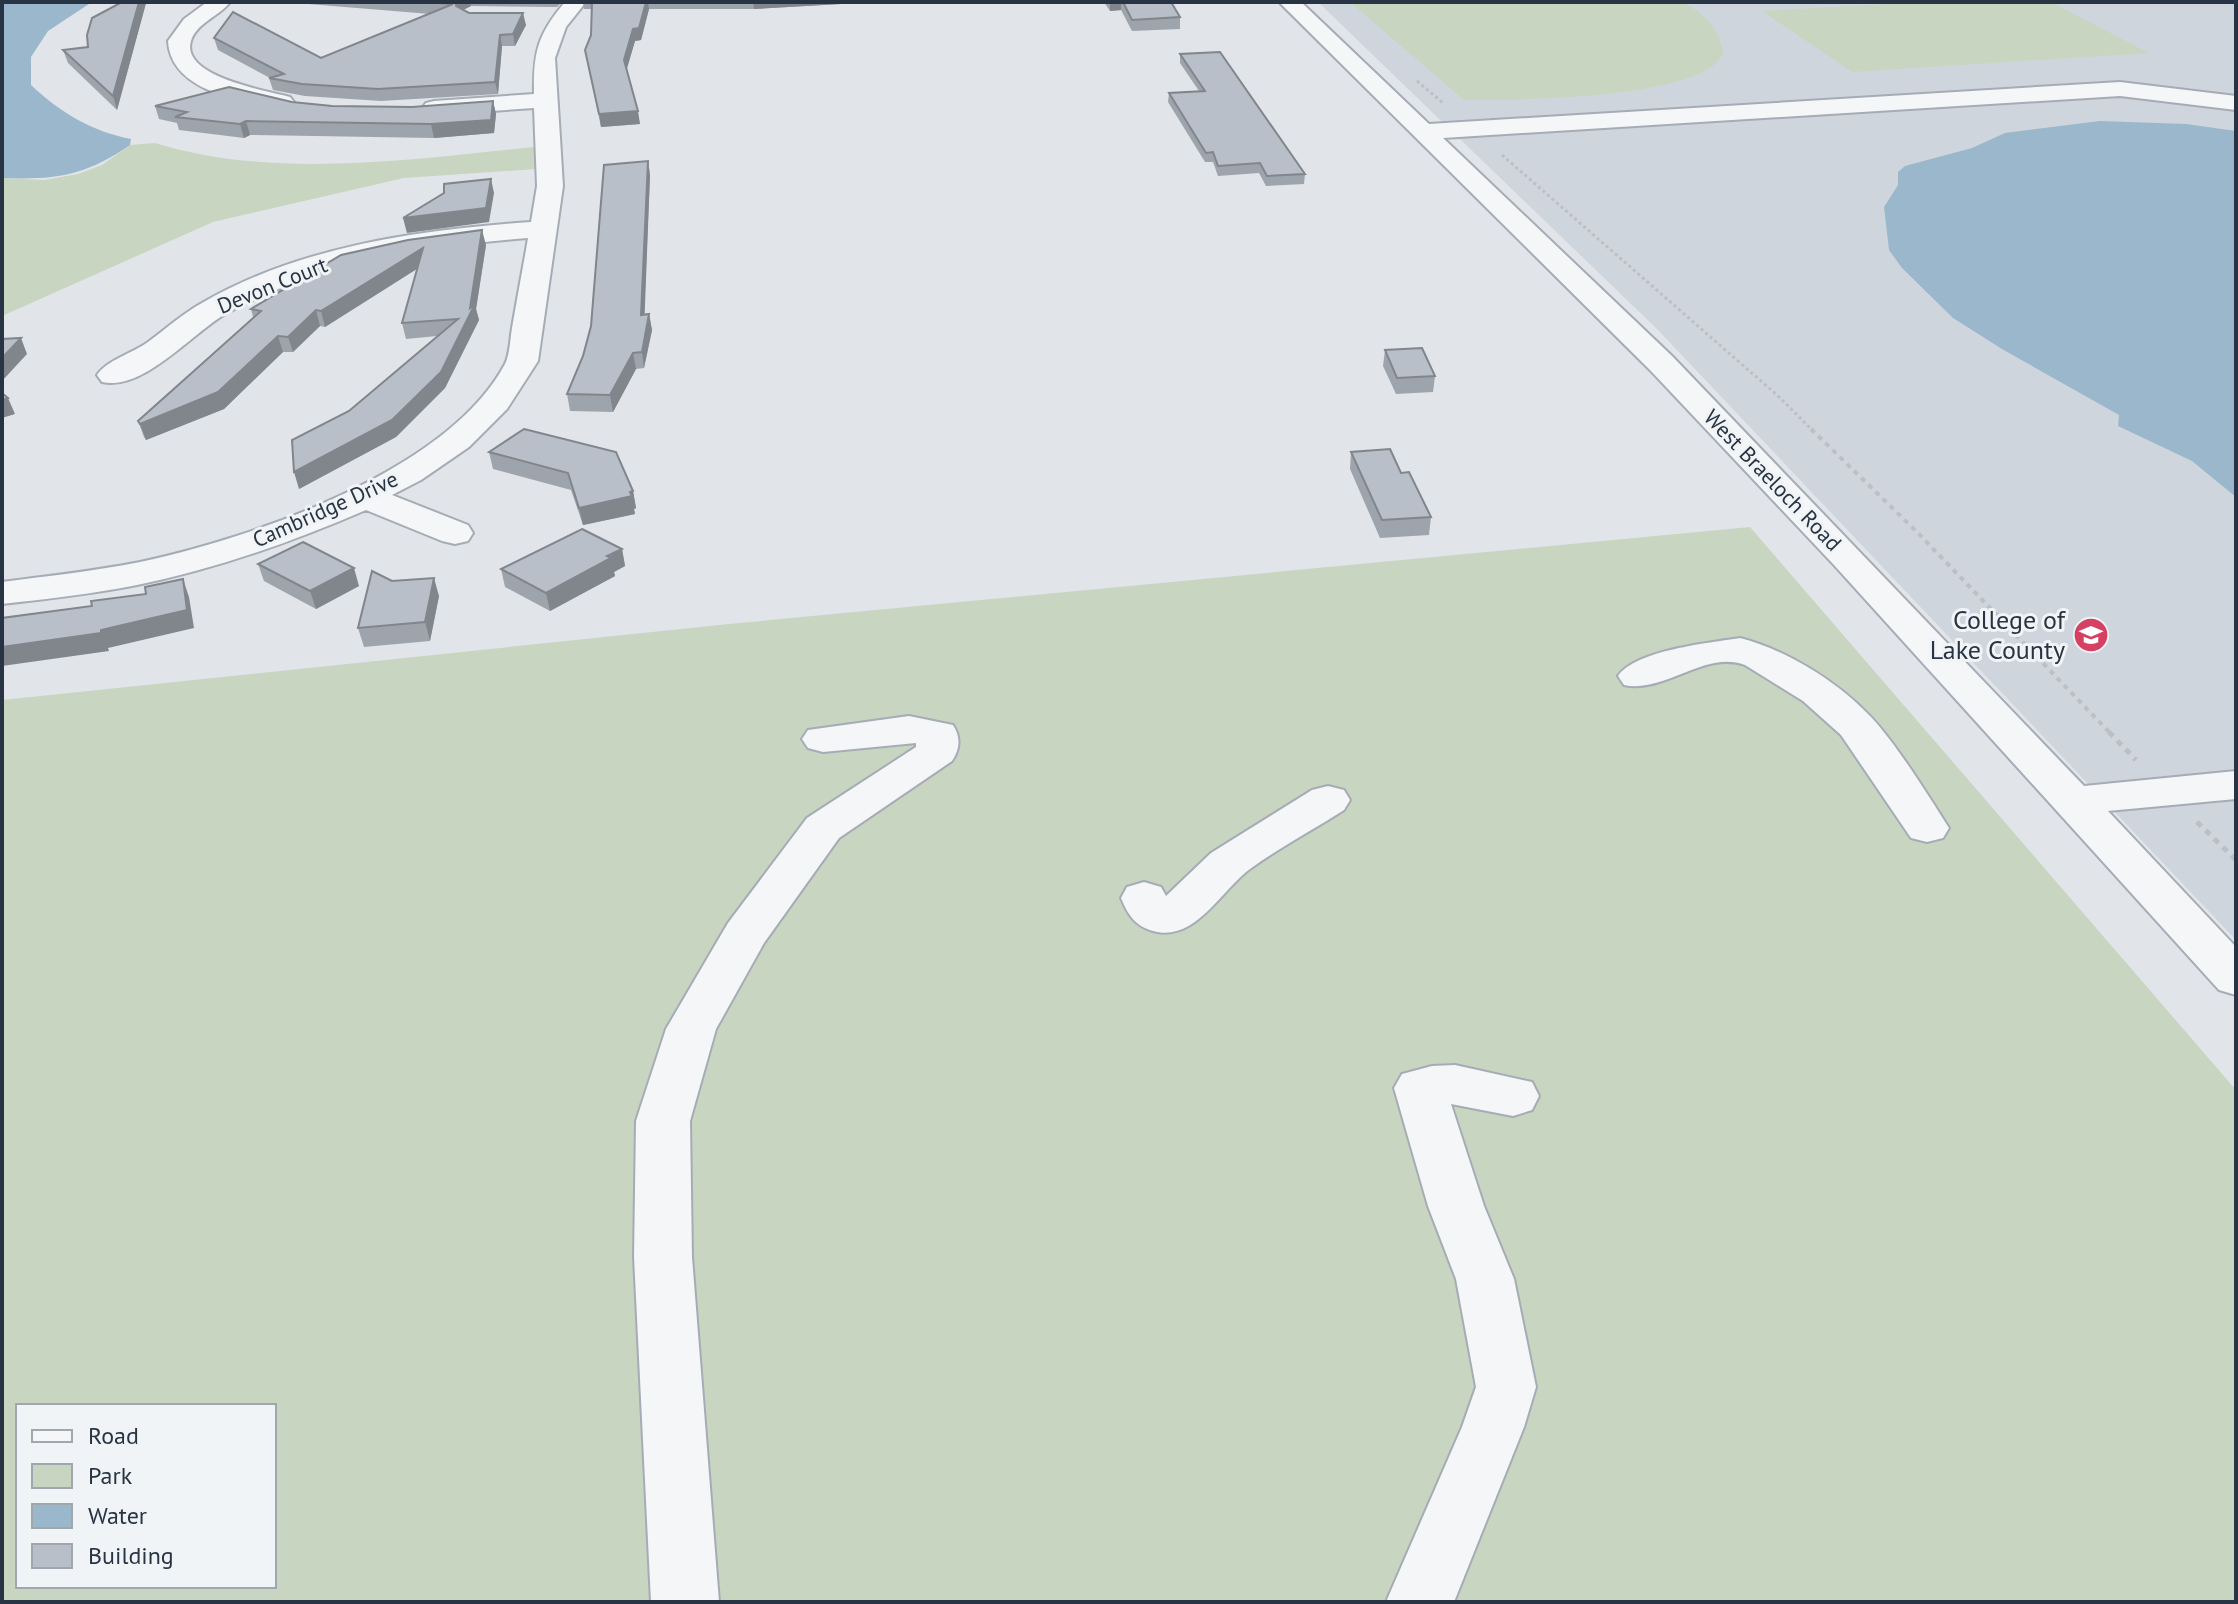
<svg xmlns="http://www.w3.org/2000/svg" width="2238" height="1604" font-family="'PT Sans',sans-serif">
	<style>
		.built { fill: #cfd5dc }
		.green { fill: #c8d5c1; fill-rule: evenodd }
		.water { fill: #9ab7cc }
		.lines { fill: none; stroke-linecap: round; stroke-linejoin: round }
		.minor-casing { stroke: #a6acb5; stroke-width: 4 }
		.path-far2 { stroke: #bbc0c5; stroke-width: 3; stroke-dasharray: 3 3; stroke-linecap: butt }
		.path-far1 { stroke: #bbc0c5; stroke-width: 4; stroke-dasharray: 5 5; stroke-linecap: butt }
		.path { stroke: #bbc0c5; stroke-width: 5; stroke-dasharray: 6 6; stroke-linecap: butt }
		.minor { fill: #f4f6f8; fill-rule: evenodd }
		.wall { fill: #9ea4ac }
		.shaded-wall { fill: #81868c }
		.building { fill: #b8bfc8; stroke: #81868c; stroke-width: 2 }
		.labels { text-anchor: middle; stroke-width: 6; stroke-linejoin: round; paint-order: stroke }
		.far-street-label { font-size: 22px; fill: #283443; stroke: #f1f4f7 }
		.poi-label { font-size: 26px; fill: #283443; stroke: #f1f4f7; text-anchor: end }
	</style>
	<rect width="100%" height="100%" fill="#e1e5ea"/>
	<!-- built -->
	<path class="built" d="M 1318,2 L 2236,2 L 2236,940 L 1657,329 Z"/>
	<!-- green -->
	<g class="green">
		<path d="M 1350,2 L 1684,2 C 1705,15 1719,28 1723,53 C 1705,100 1511,100 1464,100 Z"/>
		<path d="M 1923,2 L 2051,2 L 2149,53 L 1852,72 L 1762,11 Z"/>
		<path d="M 155,143 C 273,180 414,159 535,147 L 536,169 L 404,178 L 213,222 L 2,316 L 2,178 L 44,180 L 78,174 L 102,165 L 130,145 Z"/>
		<path d="M 1750,527 L 2236,1090 L 2236,1602 L 2,1602 L 2,700 L 729,624 ZM 18,1406 L 274,1406 L 274,1586 L 18,1586 Z"/>
	</g>
	<!-- water -->
	<g class="water">
		<path d="M 2,2 L 92,2 L 48,31 L 31,57 L 31,85 C 61,113 91,131 131,139 L 130,145 C 85,176 56,180 2,178 Z"/>
		<path d="M 2100,121 L 2186,124 L 2236,131 L 2236,497 L 2192,461 L 2118,426 L 2119,415 L 2002,349 L 1953,318 L 1902,268 L 1889,250 L 1884,207 L 1898,185 L 1898,172 L 1905,166 L 1972,148 L 2005,133 Z"/>
	</g>
	<g class="lines">
		<defs>
			<g id="minor">
				<path d="M 207,2 L 230,2 C 220,16 196,23 191,41 C 180,77 268,91 290,97 L 294,102 L 290,107 L 282,109 C 242,101 171,92 168,41 L 184,19 Z"/>
				<path d="M 565,2 L 586,2 L 566,27 L 555,58 L 563,186 L 538,361 L 507,409 L 469,447 L 421,480 L 392,495 L 468,525 L 473,533 L 468,541 L 455,544 L 442,541 L 366,510 C 292,542 216,569 137,585 C 92,594 47,599 2,604 L 2,582 C 48,576 95,571 140,562 C 253,538 448,471 505,364 C 510,354 510,339 512,328 C 517,298 523,268 528,238 C 423,246 320,263 227,313 C 193,332 143,392 102,382 L 97,375 C 107,360 133,353 148,342 C 166,329 182,314 202,303 C 300,246 419,230 531,222 L 537,186 L 534,108 L 434,115 L 426,113 L 422,108 L 426,103 L 434,101 L 534,94 C 533,52 538,34 565,2 Z"/>
				<path d="M 1279,2 L 1301,2 L 1429,124 L 2120,82 L 2236,96 L 2236,110 L 2120,96 L 1443,138 L 1672,356 L 2084,786 L 2236,771 L 2236,799 L 2108,811 L 2236,947 L 2236,995 L 2219,990 L 1834,565 L 1650,370 Z"/>
				<path d="M 1740,638 C 1787,650 1838,682 1871,717 C 1897,745 1928,795 1949,828 L 1943,838 L 1927,842 L 1911,838 L 1841,735 L 1803,701 L 1745,665 C 1705,650 1664,694 1624,685 L 1618,676 C 1636,650 1709,643 1740,638 Z"/>
				<path d="M 909,716 L 953,725 C 961,737 960,749 952,761 L 839,838 L 764,943 L 716,1029 L 690,1121 L 692,1257 L 719,1602 L 651,1602 L 634,1257 L 636,1121 L 666,1029 L 728,923 L 807,818 L 916,747 L 916,743 L 823,752 L 808,748 L 802,739 L 808,730 Z"/>
				<path d="M 1328,786 L 1344,790 L 1350,800 L 1344,810 C 1313,830 1280,847 1250,869 C 1221,890 1195,943 1153,931 C 1135,926 1128,915 1121,898 L 1127,887 L 1144,882 L 1161,887 L 1166,896 L 1211,853 L 1312,790 Z"/>
				<path d="M 1455,1065 L 1532,1082 L 1539,1096 L 1532,1110 L 1513,1116 L 1451,1104 L 1484,1206 L 1514,1279 L 1536,1387 L 1524,1427 L 1454,1602 L 1386,1602 L 1462,1427 L 1476,1387 L 1456,1279 L 1428,1206 L 1394,1088 L 1402,1074 L 1432,1066 Z"/>
			</g>
		</defs>
		<!-- minor casing -->
		<use href="#minor" class="minor-casing"/>
		<!-- path-far2 -->
		<g class="path-far2">
			<path d="M 1417,81 L 1443,103"/>
			<path d="M 1502,155 L 1777,395 L 1813,431"/>
		</g>
		<!-- path-far1 -->
		<path class="path-far1" d="M 1811,429 L 1917,532 L 2111,734"/>
		<!-- path -->
		<g class="path">
			<path d="M 2109,732 L 2136,760"/>
			<path d="M 2197,822 L 2236,860"/>
		</g>
		<!-- minor -->
		<use href="#minor" class="minor"/>
	</g>
	<!-- wall -->
	<g class="wall">
		<path d="M 284,2 L 562,2 L 557,7 L 471,6 L 463,10 L 469,13 L 526,25 L 515,46 L 502,46 L 498,94 L 381,101 L 305,96 L 273,90 L 269,78 L 270,78 L 218,50 L 214,38 L 321,58 L 430,14 Z"/>
		<path d="M 583,2 L 876,2 L 754,9 L 649,9 L 641,40 L 635,41 L 626,70 L 640,124 L 601,127 L 585,50 L 591,35 L 592,9 L 584,9 Z"/>
		<path d="M 1104,2 L 1171,2 L 1180,17 L 1180,29 L 1132,31 L 1121,10 L 1110,11 Z"/>
		<path d="M 146,3 L 117,110 L 68,63 L 63,50 L 88,47 Z"/>
		<path d="M 1180,54 L 1305,174 L 1304,184 L 1266,186 L 1259,173 L 1218,176 L 1213,162 L 1205,162 L 1168,102 L 1169,93 L 1199,91 L 1180,63 Z"/>
		<path d="M 493,101 L 496,114 L 494,133 L 434,138 L 250,135 L 244,138 L 179,130 L 177,123 L 159,119 L 155,106 L 292,102 L 332,106 L 412,107 Z"/>
		<path d="M 648,161 L 650,175 L 644,315 L 649,314 L 652,330 L 644,368 L 636,369 L 613,412 L 570,411 L 567,394 L 583,356 Z"/>
		<path d="M 486,245 L 476,309 L 479,320 L 445,388 L 396,437 L 299,489 L 349,411 L 437,336 L 406,339 L 402,323 L 417,269 L 325,327 L 320,326 L 293,352 L 283,352 L 224,409 L 146,440 L 144,437 L 138,421 L 253,317 L 251,309 Z"/>
		<path d="M 1385,350 L 1435,376 L 1433,392 L 1396,394 L 1383,366 Z"/>
		<path d="M 524,429 L 633,491 L 636,508 L 634,509 L 635,514 L 583,525 L 571,490 L 493,469 L 489,452 Z"/>
		<path d="M 1351,452 L 1401,473 L 1431,517 L 1429,535 L 1380,538 L 1350,469 Z"/>
		<path d="M 622,549 L 625,566 L 614,572 L 615,576 L 550,611 L 505,587 L 501,569 Z"/>
		<path d="M 258,564 L 359,586 L 316,609 L 264,581 Z"/>
		<path d="M 392,581 L 439,596 L 430,641 L 364,647 L 358,628 Z"/>
	</g>
	<!-- shaded-wall -->
	<g class="shaded-wall">
		<path d="M 139,2 L 145,2 L 146,3 L 117,110 L 113,96 Z"/>
		<path d="M 456,2 L 470,2 L 471,6 L 459,12 Z"/>
		<path d="M 646,2 L 648,2 L 649,9 L 641,40 L 635,41 L 626,72 L 624,60 L 633,29 Z"/>
		<path d="M 753,2 L 876,2 L 754,9 Z"/>
		<path d="M 1110,2 L 1121,2 L 1121,10 L 1110,11 Z"/>
		<path d="M 523,13 L 526,25 L 515,46 L 513,34 Z"/>
		<path d="M 500,35 L 502,46 L 498,94 L 495,82 Z"/>
		<path d="M 493,101 L 496,114 L 494,133 L 434,138 L 431,124 Z"/>
		<path d="M 638,111 L 640,124 L 601,127 L 599,114 Z"/>
		<path d="M 246,121 L 250,135 L 244,138 L 240,124 Z"/>
		<path d="M 648,161 L 650,175 L 644,331 L 641,315 Z"/>
		<path d="M 491,179 L 494,193 L 489,222 L 407,233 L 403,218 Z"/>
		<path d="M 482,230 L 486,245 L 476,309 L 479,320 L 445,388 L 396,437 L 299,489 L 294,472 L 470,308 Z"/>
		<path d="M 423,248 L 426,263 L 325,327 L 321,311 Z"/>
		<path d="M 316,310 L 320,326 L 293,352 L 288,337 Z"/>
		<path d="M 649,314 L 652,330 L 644,368 L 642,352 Z"/>
		<path d="M 278,336 L 283,352 L 224,409 L 146,440 L 140,424 Z"/>
		<path d="M 21,338 L 27,354 L 2,381 L 2,358 Z"/>
		<path d="M 633,353 L 636,369 L 613,412 L 610,395 Z"/>
		<path d="M 8,398 L 15,414 L 2,418 L 2,400 Z"/>
		<path d="M 633,491 L 636,508 L 634,509 L 635,514 L 583,525 L 579,508 Z"/>
		<path d="M 622,549 L 625,566 L 614,572 L 615,576 L 550,611 L 546,593 Z"/>
		<path d="M 354,568 L 359,586 L 316,609 L 310,591 Z"/>
		<path d="M 434,578 L 439,596 L 430,641 L 425,622 Z"/>
		<path d="M 183,579 L 189,597 L 194,628 L 108,648 L 109,651 L 2,666 L 2,647 L 101,630 Z"/>
	</g>
	<!-- building -->
	<g class="building">
		<path d="M 122,2 L 139,2 L 113,96 L 63,50 L 88,47 L 87,35 L 92,18 Z"/>
		<path d="M 422,2 L 456,2 L 456,6 L 469,13 L 523,13 L 513,34 L 500,35 L 495,82 L 378,89 L 302,84 L 269,78 L 284,74 L 214,38 L 233,12 L 321,58 L 453,4 Z"/>
		<path d="M 592,2 L 646,2 L 639,28 L 633,29 L 624,60 L 638,111 L 599,114 L 585,50 L 591,35 Z"/>
		<path d="M 1123,2 L 1171,2 L 1180,17 L 1132,20 Z"/>
		<path d="M 1220,52 L 1305,174 L 1267,176 L 1260,163 L 1218,166 L 1213,152 L 1206,153 L 1169,93 L 1205,91 L 1180,54 Z"/>
		<path d="M 229,87 L 292,102 L 332,106 L 412,107 L 493,101 L 491,120 L 431,124 L 246,121 L 240,124 L 175,117 L 187,112 L 155,106 Z"/>
		<path d="M 648,161 L 641,315 L 649,314 L 642,352 L 633,353 L 610,395 L 567,394 L 583,356 L 591,326 L 604,165 Z"/>
		<path d="M 491,179 L 486,208 L 403,218 L 444,193 L 444,184 Z"/>
		<path d="M 482,230 L 470,308 L 475,304 L 441,372 L 392,420 L 294,472 L 292,440 L 349,411 L 458,319 L 402,323 L 423,248 L 321,311 L 316,310 L 288,337 L 278,336 L 218,392 L 140,424 L 138,421 L 261,311 L 251,309 L 341,255 L 408,240 Z"/>
		<path d="M 21,338 L 2,358 L 2,339 Z"/>
		<path d="M 1422,348 L 1435,376 L 1397,378 L 1385,350 Z"/>
		<path d="M 2,393 L 8,398 L 2,400 Z"/>
		<path d="M 524,429 L 616,452 L 633,491 L 630,492 L 632,496 L 579,508 L 568,473 L 489,452 Z"/>
		<path d="M 1390,449 L 1401,473 L 1409,472 L 1431,517 L 1382,520 L 1351,452 Z"/>
		<path d="M 582,529 L 622,549 L 607,556 L 611,558 L 546,593 L 501,569 Z"/>
		<path d="M 303,542 L 354,568 L 310,591 L 258,564 Z"/>
		<path d="M 372,571 L 392,581 L 434,578 L 425,622 L 358,628 Z"/>
		<path d="M 183,579 L 187,610 L 101,630 L 101,633 L 2,647 L 2,618 L 92,606 L 91,601 L 146,594 L 145,587 Z"/>
	</g>
	<!-- icons -->
	<defs>
		<symbol id="university-disc" viewBox="-11 -11 22 22"><circle r="9.5" fill="#d54063" stroke="#f1f4f7"/><path d="M0-5L7-2L0 1L-7-2ZM-4 1L0 2.5L4 1V4Q0 6-4 4Z" fill="#fff"/></symbol>
	</defs>
	<g fill-rule="evenodd">
		<use href="#university-disc" x="2071" y="615" width="40" height="40"/>
	</g>
	<g class="labels">
		<!-- far-street labels -->
		<g class="far-street-label">
			<text transform="translate(272 285) rotate(-22)" y="8">Devon Court</text>
			<text transform="translate(1773 480) rotate(46)" y="8">West Braeloch Road</text>
			<text transform="translate(325 509) rotate(-24)" y="8">Cambridge Drive</text>
		</g>
		<!-- poi labels -->
		<g class="poi-label">
			<text x="2065" y="629">College of<tspan x="2065" dy="30">Lake County</tspan></text>
		</g>
	</g>
	<!-- border -->
	<rect width="2238" height="1604" fill="none" stroke="#283443" stroke-width="8"/>
	<!-- legend -->
	<rect x="16" y="1404" width="260" height="184" fill="#f1f4f7" stroke="#a1a7af" stroke-width="2"/>
	<rect x="32" y="1430" width="40" height="12" fill="#f4f6f8" stroke="#a1a7af" stroke-width="2"/>
	<text x="88" y="1444" font-size="24" fill="#283443">Road</text>
	<rect x="32" y="1464" width="40" height="24" fill="#c8d5c1" stroke="#a1a7af" stroke-width="2"/>
	<text x="88" y="1484" font-size="24" fill="#283443">Park</text>
	<rect x="32" y="1504" width="40" height="24" fill="#9ab7cc" stroke="#a1a7af" stroke-width="2"/>
	<text x="88" y="1524" font-size="24" fill="#283443">Water</text>
	<rect x="32" y="1544" width="40" height="24" fill="#b8bfc8" stroke="#a1a7af" stroke-width="2"/>
	<text x="88" y="1564" font-size="24" fill="#283443">Building</text>
</svg>
